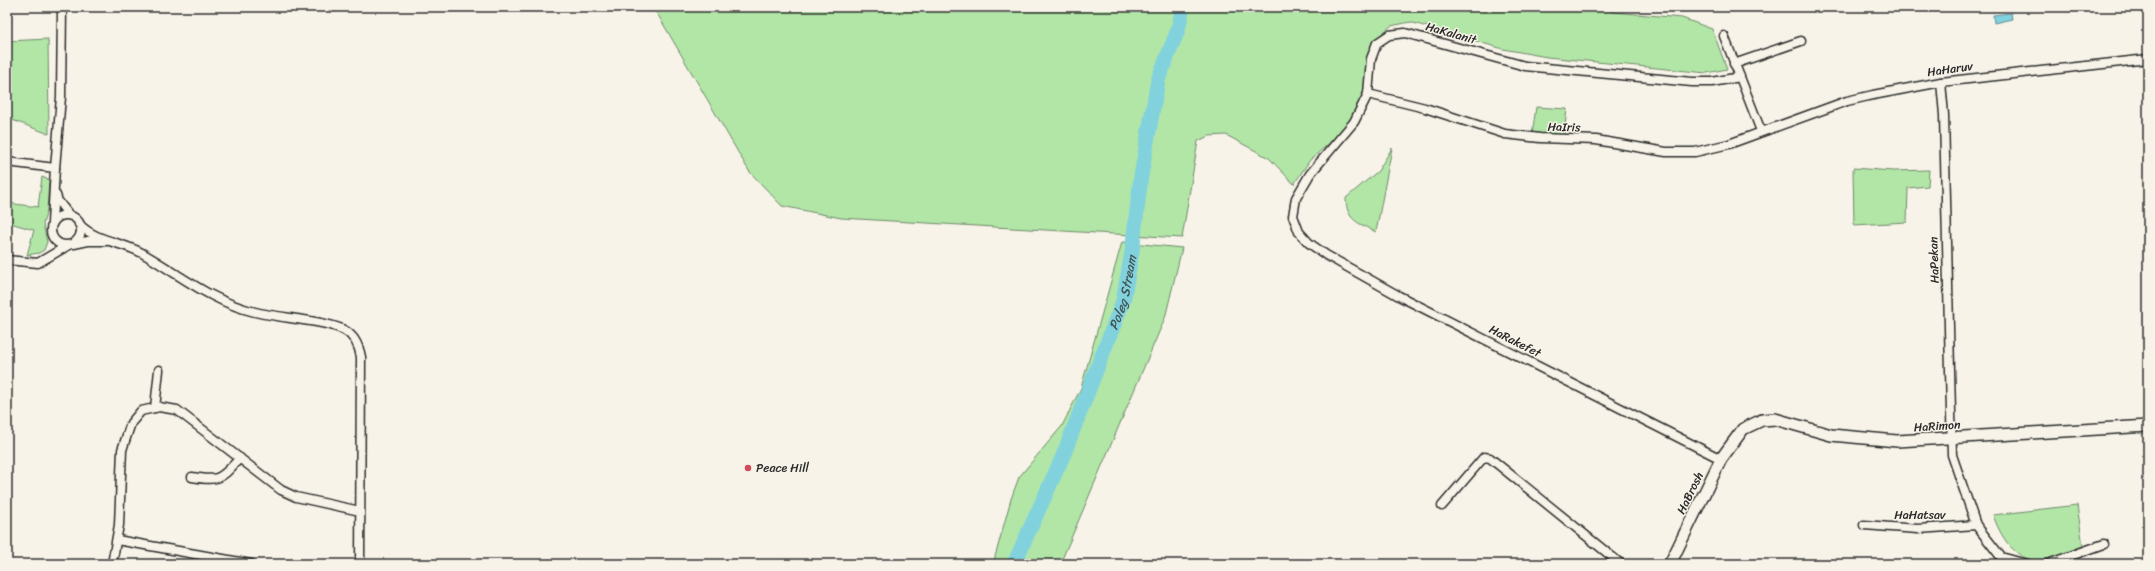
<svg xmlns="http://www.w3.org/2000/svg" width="2155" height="571" font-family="Sriracha,sans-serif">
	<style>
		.green { fill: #b2e6a7; stroke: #6e8869 }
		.water { fill: #82d2de; stroke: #5f8f96 }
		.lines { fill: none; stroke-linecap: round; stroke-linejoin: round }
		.river { stroke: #82d2de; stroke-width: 15 }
		.street-casing { stroke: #2b2b2b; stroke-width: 11 }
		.secondary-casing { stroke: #2b2b2b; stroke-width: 14 }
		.street { stroke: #f7f3e8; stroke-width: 8 }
		.secondary { stroke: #f7f3e8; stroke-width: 11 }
		.poi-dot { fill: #d1495b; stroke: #f7f3e8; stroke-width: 1.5 }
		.labels { text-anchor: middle; stroke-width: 3; stroke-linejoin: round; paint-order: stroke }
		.street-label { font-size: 12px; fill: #2b2b2b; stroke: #f7f3e8 }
		.poi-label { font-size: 12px; fill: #2b2b2b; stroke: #f7f3e8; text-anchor: start }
		.water-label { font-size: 13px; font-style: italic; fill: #415558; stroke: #f7f3e8 }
	</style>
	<rect width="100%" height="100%" fill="#f7f3e8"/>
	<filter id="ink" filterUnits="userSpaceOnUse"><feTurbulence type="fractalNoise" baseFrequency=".025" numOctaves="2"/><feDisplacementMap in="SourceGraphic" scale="8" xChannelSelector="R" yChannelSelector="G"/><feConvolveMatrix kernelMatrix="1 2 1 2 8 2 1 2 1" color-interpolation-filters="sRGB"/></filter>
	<g filter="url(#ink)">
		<!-- green -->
		<g class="green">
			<path d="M 651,7 L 1606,7 L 1613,12 L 1682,18 L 1712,29 L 1727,69 L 1707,73 L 1547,57 L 1503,49 L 1410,22 L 1391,26 L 1378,37 L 1366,90 L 1354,116 L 1333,140 L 1310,160 L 1294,184 L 1269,158 L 1226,135 L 1209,136 L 1198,141 L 1182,238 L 841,218 L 782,206 L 749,171 L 658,15 Z"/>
			<path d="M 48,39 L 49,134 L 7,118 L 7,41 Z"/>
			<path d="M 1536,107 L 1567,109 L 1564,135 L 1532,135 Z"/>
			<path d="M 1392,148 L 1376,232 C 1358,223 1346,220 1346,198 L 1378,171 Z"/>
			<path d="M 1853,168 L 1893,171 L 1929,170 L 1928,186 L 1908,188 L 1907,222 L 1854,225 Z"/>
			<path d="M 42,177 L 49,180 L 47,210 L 43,224 L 47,242 L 44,250 L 39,253 L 27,255 L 34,230 L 7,222 L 7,203 L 38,207 Z"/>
			<path d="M 1122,242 L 1182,248 L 1165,318 L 1060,564 L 993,564 L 1011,499 L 1019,477 L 1062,426 L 1081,388 Z"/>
			<path d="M 2077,505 L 2083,546 C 2070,551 2055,559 2042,560 C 2015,563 2000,535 1993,515 Z"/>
		</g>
		<!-- water -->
		<path class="water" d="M 2011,13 L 2012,19 L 1994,23 L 1993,15 Z"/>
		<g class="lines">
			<!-- river -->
			<path class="river" id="s1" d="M 1014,564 L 1063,456 L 1123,301 L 1132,252 L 1141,176 L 1158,80 L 1178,30 L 1183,7"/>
			<defs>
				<g id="street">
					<path d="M 1724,36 L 1761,131"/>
					<path d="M 1734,64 L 1801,41"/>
					<path d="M 1941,82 L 1944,115 L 1952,455 L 1976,525 L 2001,557 L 2027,564"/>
					<path d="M 1368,94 L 1425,108 L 1505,134 L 1540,138 L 1596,140 L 1666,152 L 1695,152 L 1729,144 L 1847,101 L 1873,95 L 1941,82 L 2148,59"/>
					<path d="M 7,162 L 55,168 L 52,223"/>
					<path d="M 55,168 L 61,97 L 62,7"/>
					<path d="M 56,195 L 58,201 L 69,215"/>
					<circle cx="66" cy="230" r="15"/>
					<path d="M 79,224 C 95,241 122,242 142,253 C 179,274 212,302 255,312 C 279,318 324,320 344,330 C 355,336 359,346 361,357 L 360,564"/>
					<path d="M 74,244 L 88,241 L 106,241"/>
					<path d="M 7,260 L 38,263 L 67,246"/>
					<path d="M 155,408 L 159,370"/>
					<path d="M 1721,459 L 1399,296 L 1326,255 L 1309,243 L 1299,232 L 1293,216 L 1296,198 L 1310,174 L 1354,122 L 1368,94 L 1371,59 L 1377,43 L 1389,35 L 1405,33 L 1525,66 L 1692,82 L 1712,82 L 1740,77"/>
					<path d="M 192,477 C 221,482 221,478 240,458"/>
					<path d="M 1442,506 L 1484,457 L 1490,458 L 1621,564"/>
					<path d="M 1864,525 L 1918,529 L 1976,525"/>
					<path d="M 117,540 L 251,564"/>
					<path d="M 112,564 L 119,525 L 122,450 L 131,423 L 141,411 L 159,407 L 177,410 L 281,490 L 296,497 L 360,511"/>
					<path d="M 2048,564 L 2104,544"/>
				</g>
				<path id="secondary" d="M 1670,564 L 1721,459 L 1743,429 L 1762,420 L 1775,419 L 1831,435 L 1897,441 L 2148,426"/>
			</defs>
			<!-- street casing -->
			<use href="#street" class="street-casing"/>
			<!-- secondary casing -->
			<use href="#secondary" class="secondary-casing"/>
			<!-- street -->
			<use href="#street" class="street"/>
			<!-- secondary -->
			<use href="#secondary" class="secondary"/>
		</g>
	</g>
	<!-- markers -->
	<circle class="poi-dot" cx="748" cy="468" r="4"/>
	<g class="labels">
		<!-- street labels -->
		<g class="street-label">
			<text transform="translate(1451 33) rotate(16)" y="4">HaKalanit</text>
			<text transform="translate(1950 69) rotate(-8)" y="4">HaHaruv</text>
			<text transform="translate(1564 127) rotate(1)" y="4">HaIris</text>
			<text transform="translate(1934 260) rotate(-92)" y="4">HaPekan</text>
			<text transform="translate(1515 341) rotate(27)" y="4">HaRakefet</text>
			<text transform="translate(1937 426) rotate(-4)" y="4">HaRimon</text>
			<text transform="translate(1690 493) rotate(-64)" y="4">HaBrosh</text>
			<text x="1920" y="519">HaHatsav</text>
		</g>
		<!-- poi labels -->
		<g class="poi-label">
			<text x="756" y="472">Peace Hill</text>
		</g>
		<!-- water labels -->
		<g class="water-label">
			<text dy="5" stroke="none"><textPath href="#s1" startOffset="293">Poleg Stream</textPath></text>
		</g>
	</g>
	<!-- margin -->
	<rect width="2155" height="571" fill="none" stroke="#f7f3e8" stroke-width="24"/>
	<rect x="12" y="12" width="2131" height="547" fill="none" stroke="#2b2b2b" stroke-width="1.5" filter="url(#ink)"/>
</svg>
